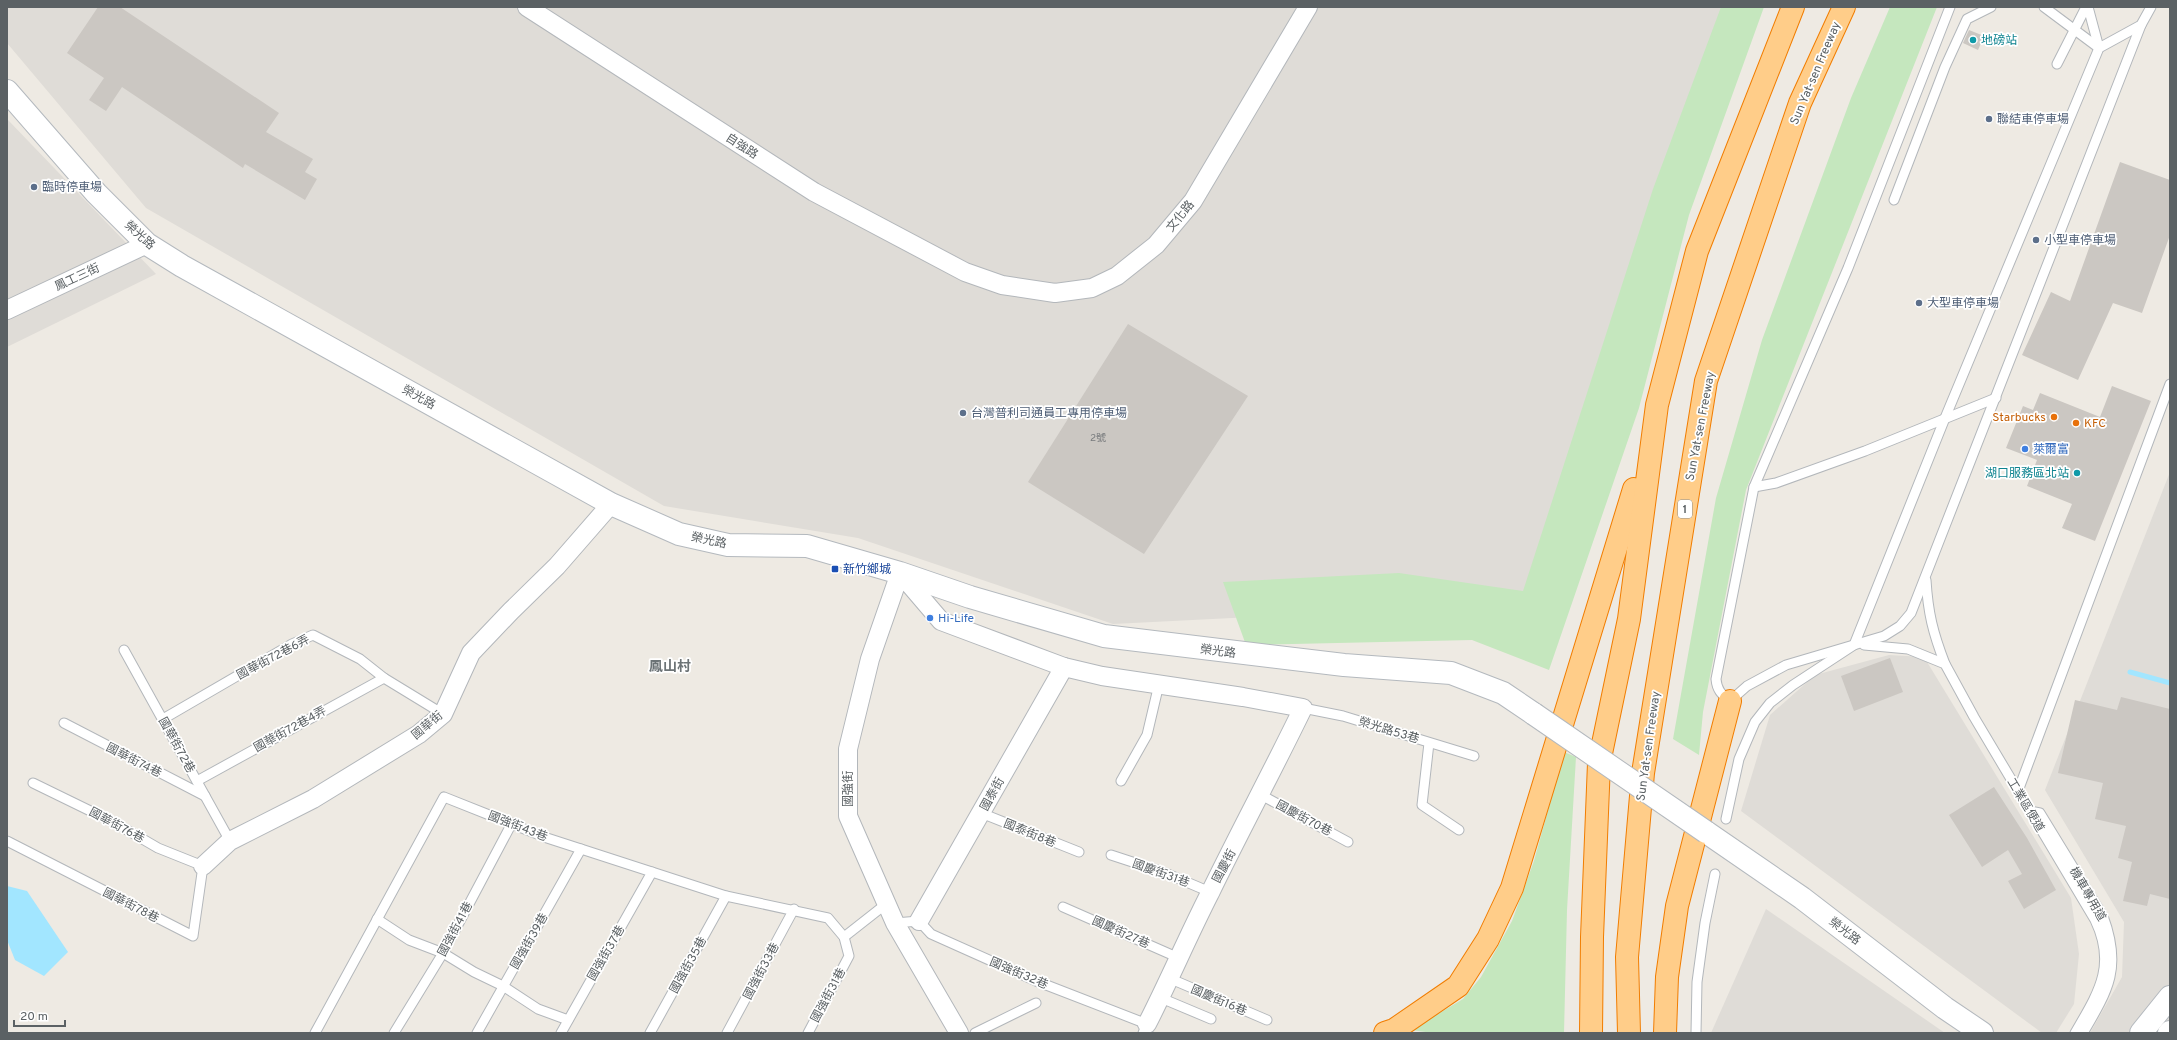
<svg xmlns="http://www.w3.org/2000/svg" width="2177" height="1040" font-family="Overpass,'Noto Sans TC',sans-serif">
	<style>
		.industrial { fill: #dfdcd7 }
		.green { fill: #c5e7be }
		.water { fill: #a2e6ff }
		.lines { fill: none; stroke-linecap: round; stroke-linejoin: round }
		.stream { stroke: #a2e6ff; stroke-width: 5 }
		.building { fill: #cbc7c2 }
		.lane-casing { stroke: #b3b7bb; stroke-width: 11 }
		.street-casing { stroke: #b3b7bb; stroke-width: 20 }
		.secondary-casing { stroke: #b4b9be; stroke-width: 24 }
		.highway-casing { stroke: #f17d00; stroke-width: 24 }
		.lane { stroke: #fff; stroke-width: 9 }
		.street { stroke: #fff; stroke-width: 18 }
		.secondary { stroke: #fff; stroke-width: 22 }
		.highway { stroke: #ffcd89; stroke-width: 22 }
		.secondary-bridge-casing { stroke: #b4b9be; stroke-width: 24; stroke-linecap: butt }
		.secondary-bridge { stroke: #fff; stroke-width: 22 }
		.culture-dot { fill: #0f9aa8; stroke: #fff; stroke-width: 1.5 }
		.service-dot { fill: #5c6f8a; stroke: #fff; stroke-width: 1.5 }
		.food-dot { fill: #e8710a; stroke: #fff; stroke-width: 1.5 }
		.shop-dot { fill: #3f7fe0; stroke: #fff; stroke-width: 1.5 }
		.transit-dot { fill: #1a4fb4; stroke: #fff; stroke-width: 1.5 }
		.labels { text-anchor: middle; stroke-width: 3.5; stroke-linejoin: round; paint-order: stroke }
		.number-label { font-size: 10px; fill: #777a7c }
		.shield { fill: #fff; stroke: #8c9092; stroke-width: 1 }
		.shield-label { font-size: 11px; font-weight: bold; fill: #5b6164 }
		.culture-label { font-size: 12px; fill: #0d838f; stroke: #fff; text-anchor: start }
		.street-label { font-size: 12px; fill: #5b6164; stroke: #fff }
		.service-label { font-size: 12px; fill: #4e5e75; stroke: #fff; text-anchor: start }
		.food-label { font-size: 12px; fill: #c56008; stroke: #fff; text-anchor: end }
		.shop-label { font-size: 12px; fill: #366cbe; stroke: #fff; text-anchor: start }
		.transit-label { font-size: 12px; fill: #164399; stroke: #fff; text-anchor: start }
		.quarter-label { font-size: 14px; font-weight: bold; fill: #6c7376; stroke: #fff }
	</style>
	<rect width="100%" height="100%" fill="#eeeae3"/>
	<!-- industrial -->
	<g class="industrial">
		<path d="M 7,7 L 1742,7 L 1531,603 L 1113,624 L 858,538 L 664,506 L 146,208 L 7,43 Z"/>
		<path d="M 7,119 L 156,274 L 7,347 Z"/>
		<path d="M 2170,472 L 2170,1033 L 2090,1033 L 2122,977 L 2124,922 L 2045,790 Z"/>
		<path d="M 1889,655 L 1924,657 L 2071,898 L 2079,954 L 2074,1004 L 2056,1033 L 2042,1033 L 1741,811 L 1770,715 L 1815,675 Z"/>
		<path d="M 1766,909 L 1945,1033 L 1711,1033 Z"/>
	</g>
	<!-- green -->
	<g class="green">
		<path d="M 1721,7 L 1764,7 L 1689,215 L 1639,408 L 1549,670 L 1472,640 L 1246,645 L 1223,582 L 1399,573 L 1523,591 L 1653,189 Z"/>
		<path d="M 1890,7 L 1937,7 L 1746,490 L 1703,712 L 1699,755 L 1673,739 L 1716,498 L 1762,340 L 1851,98 Z"/>
		<path d="M 1564,752 L 1576,757 L 1567,910 L 1564,1033 L 1433,1033 L 1411,1030 L 1463,999 L 1481,977 L 1512,921 L 1534,861 Z"/>
	</g>
	<!-- water -->
	<path class="water" d="M 7,886 L 27,891 L 68,952 L 44,976 L 15,960 L 7,940 Z"/>
	<g class="lines">
		<!-- stream -->
		<path class="stream" d="M 2130,672 L 2170,683"/>
	</g>
	<!-- building -->
	<g class="building">
		<path d="M 98,7 L 120,7 L 279,113 L 266,132 L 313,159 L 305,172 L 317,179 L 305,200 L 245,164 L 243,168 L 122,87 L 106,111 L 89,100 L 104,78 L 67,53 Z"/>
		<path d="M 1969,30 L 1984,36 L 1978,50 L 1963,43 Z"/>
		<path d="M 2120,162 L 2170,180 L 2170,235 L 2142,313 L 2113,303 L 2078,380 L 2022,355 L 2051,292 L 2070,301 Z"/>
		<path d="M 1128,324 L 1248,396 L 1144,554 L 1028,482 Z"/>
		<path d="M 2112,386 L 2151,401 L 2095,541 L 2062,528 L 2072,504 L 2027,486 L 2037,460 L 2006,448 L 2023,406 L 2033,410 L 2040,393 L 2100,417 Z"/>
		<path d="M 1890,658 L 1903,692 L 1854,711 L 1841,676 Z"/>
		<path d="M 2121,697 L 2170,709 L 2170,899 L 2150,894 L 2147,906 L 2123,901 L 2132,862 L 2118,858 L 2126,826 L 2095,819 L 2103,783 L 2058,773 L 2075,700 L 2117,710 Z"/>
		<path d="M 1994,787 L 2027,838 L 2056,890 L 2024,909 L 2008,881 L 2022,874 L 2008,850 L 1982,867 L 1949,815 Z"/>
	</g>
	<g class="lines">
		<defs>
			<g id="lane">
				<path d="M 1950,7 L 1848,268 L 1754,487 L 1716,679 C 1717,690 1721,694 1730,701 L 1747,686 L 1786,665 L 1884,636 L 1900,626 L 1911,613 L 2141,25"/>
				<path d="M 2044,7 L 2099,48"/>
				<path d="M 2088,7 L 2099,48"/>
				<path d="M 2057,64 L 2086,7"/>
				<path d="M 1894,200 L 1945,67 L 1967,19 L 1991,7"/>
				<path d="M 1754,487 L 1776,483 L 1865,451 L 1996,398"/>
				<path d="M 1926,580 C 1928,613 1933,633 1945,664"/>
				<path d="M 1864,645 L 1908,649 L 1945,664 L 1974,717 L 2095,920 C 2117,966 2098,993 2075,1033"/>
				<path d="M 124,650 L 230,841"/>
				<path d="M 1303,708 L 1343,716 L 1474,756"/>
				<path d="M 163,719 L 292,644 L 313,635 L 360,659 L 384,678 L 443,714"/>
				<path d="M 64,723 L 205,796"/>
				<path d="M 1429,743 L 1422,805 L 1459,830"/>
				<path d="M 197,781 L 384,678"/>
				<path d="M 1121,781 L 1147,735 L 1159,684"/>
				<path d="M 2018,791 L 2170,384"/>
				<path d="M 1261,795 L 1348,842"/>
				<path d="M 2030,811 L 2040,813 L 2103,916 C 2122,967 2109,989 2083,1033"/>
				<path d="M 981,813 L 1079,852"/>
				<path d="M 1726,819 L 1739,759 L 1755,722 L 1770,703 L 1793,685 L 1854,645 L 1945,418 L 2099,48 L 2141,25 L 2151,7"/>
				<path d="M 7,841 L 193,936 L 203,866 L 158,848 L 115,823 L 33,783"/>
				<path d="M 1111,855 L 1163,872 L 1210,892"/>
				<path d="M 1063,907 L 1179,958"/>
				<path d="M 377,919 L 409,940 L 443,953 L 474,972 L 503,986 L 538,1009 L 568,1020"/>
				<path d="M 895,923 L 919,921 L 931,934 L 1036,981 L 1147,1024 L 1143,1033"/>
				<path d="M 844,937 L 886,904"/>
				<path d="M 1171,979 L 1267,1020"/>
				<path d="M 1161,998 L 1211,1019"/>
				<path d="M 315,1033 L 444,797 L 547,838 L 726,896 L 828,918 L 844,937 L 849,956 L 808,1033"/>
				<path d="M 394,1033 L 443,953 L 512,823"/>
				<path d="M 477,1033 L 581,849"/>
				<path d="M 561,1033 L 652,872"/>
				<path d="M 650,1033 L 726,896"/>
				<path d="M 727,1033 L 794,909"/>
				<path d="M 975,1033 L 1036,1003"/>
				<path d="M 1696,1033 L 1697,982 L 1705,923 L 1715,874"/>
			</g>
			<g id="street">
				<path d="M 527,7 L 814,192 L 965,272 L 1002,285 L 1055,293 L 1092,288 L 1117,276 L 1156,245 L 1193,201 L 1308,7"/>
				<path d="M 7,310 L 147,244"/>
				<path d="M 203,866 L 230,841 L 313,799 L 419,734 L 443,714 L 471,653 L 511,611 L 557,566 L 611,504"/>
				<path d="M 919,921 L 1064,667"/>
				<path d="M 959,1033 L 895,923 L 848,816 L 848,749 L 870,659 L 900,573 L 941,621 L 1064,667 L 1102,676 L 1243,697 L 1303,708 C 1273,770 1240,831 1210,893 C 1188,936 1169,981 1147,1024"/>
			</g>
			<g id="secondary">
				<path d="M 7,91 L 96,193 L 147,244 L 182,266 L 611,504 L 679,534 L 728,545 L 807,546 L 900,573 L 970,597 L 1104,636 L 1344,665 L 1451,673 L 1503,693 L 1534,714"/>
				<path d="M 1706,832 L 1802,898 L 1945,1008 L 1982,1033"/>
				<path d="M 2141,1033 L 2170,997"/>
				<path d="M 2169,1033 L 2170,1032"/>
			</g>
			<g id="highway">
				<path d="M 1385,1033 L 1394,1030 L 1458,986 L 1488,939 L 1512,888 L 1634,489"/>
				<path d="M 1591,1033 L 1592,937 L 1599,763 L 1629,619 L 1657,405 L 1697,251 L 1793,7"/>
				<path d="M 1629,1033 L 1627,957 L 1643,773 L 1706,381 L 1800,103 L 1844,7"/>
				<path d="M 1665,1033 L 1667,977 L 1677,906 L 1730,701"/>
			</g>
		</defs>
		<!-- lane casing -->
		<use href="#lane" class="lane-casing"/>
		<!-- street casing -->
		<use href="#street" class="street-casing"/>
		<!-- secondary casing -->
		<use href="#secondary" class="secondary-casing"/>
		<!-- highway casing -->
		<use href="#highway" class="highway-casing"/>
		<!-- lane -->
		<use href="#lane" class="lane"/>
		<!-- street -->
		<use href="#street" class="street"/>
		<!-- secondary -->
		<use href="#secondary" class="secondary"/>
		<!-- highway -->
		<use href="#highway" class="highway"/>
		<defs>
			<path id="secondary-bridge" d="M 1534,714 L 1706,832"/>
		</defs>
		<!-- secondary-bridge casing -->
		<use href="#secondary-bridge" class="secondary-bridge-casing"/>
		<!-- secondary-bridge -->
		<use href="#secondary-bridge" class="secondary-bridge"/>
	</g>
	<!-- markers -->
	<g class="culture-dot">
		<circle cx="1973" cy="40" r="4"/>
		<circle cx="2077" cy="473" r="4"/>
	</g>
	<g class="service-dot">
		<circle cx="1989" cy="119" r="4"/>
		<circle cx="34" cy="187" r="4"/>
		<circle cx="2036" cy="240" r="4"/>
		<circle cx="1919" cy="303" r="4"/>
		<circle cx="963" cy="413" r="4"/>
	</g>
	<g class="food-dot">
		<circle cx="2054" cy="417" r="4"/>
		<circle cx="2076" cy="423" r="4"/>
	</g>
	<g class="shop-dot">
		<circle cx="2025" cy="449" r="4"/>
		<circle cx="930" cy="618" r="4"/>
	</g>
	<rect class="transit-dot" x="831" y="565" width="8" height="8" rx="2"/>
	<g class="labels">
		<!-- number labels -->
		<g class="number-label">
			<text x="1098" y="441">2號</text>
		</g>
		<!-- shield labels -->
		<rect class="shield" x="1678" y="500" width="14" height="18" rx="3"/>
		<g class="shield-label">
			<text x="1685" y="513">1</text>
		</g>
		<!-- culture labels -->
		<g class="culture-label">
			<text x="1981" y="44">地磅站</text>
			<text x="2069" y="477" text-anchor="end">湖口服務區北站</text>
		</g>
		<!-- street labels -->
		<g class="street-label">
			<text transform="translate(1815 73) rotate(-67)" y="4">Sun Yat-sen Freeway</text>
			<text transform="translate(742 146) rotate(33)" y="4">自強路</text>
			<text transform="translate(1180 216) rotate(-51)" y="4">文化路</text>
			<text transform="translate(140 235) rotate(42)" y="4">榮光路</text>
			<text transform="translate(77 277) rotate(-25)" y="4">鳳工三街</text>
			<text transform="translate(419 397) rotate(29)" y="4">榮光路</text>
			<text transform="translate(1700 426) rotate(-79)" y="4">Sun Yat-sen Freeway</text>
			<text transform="translate(709 540) rotate(12)" y="4">榮光路</text>
			<text transform="translate(1218 651) rotate(7)" y="4">榮光路</text>
			<text transform="translate(273 657) rotate(-28)" y="4">國華街72巷6弄</text>
			<text transform="translate(427 725) rotate(-40)" y="4">國華街</text>
			<text transform="translate(290 729) rotate(-29)" y="4">國華街72巷4弄</text>
			<text transform="translate(1389 730) rotate(17)" y="4">榮光路53巷</text>
			<text transform="translate(177 745) rotate(61)" y="4">國華街72巷</text>
			<text transform="translate(1648 746) rotate(-82)" y="4">Sun Yat-sen Freeway</text>
			<text transform="translate(134 760) rotate(27)" y="4">國華街74巷</text>
			<text transform="translate(848 789) rotate(-90)" y="4">國強街</text>
			<text transform="translate(992 794) rotate(-61)" y="4">國泰街</text>
			<text transform="translate(2026 805) rotate(59)" y="4">工業區便道</text>
			<text transform="translate(1304 818) rotate(28)" y="4">國慶街70巷</text>
			<text transform="translate(117 825) rotate(28)" y="4">國華街76巷</text>
			<text transform="translate(518 826) rotate(21)" y="4">國強街43巷</text>
			<text transform="translate(1030 833) rotate(22)" y="4">國泰街8巷</text>
			<text transform="translate(1224 866) rotate(-62)" y="4">國慶街</text>
			<text transform="translate(1161 873) rotate(20)" y="4">國慶街31巷</text>
			<text transform="translate(2088 894) rotate(60)" y="4">機車專用道</text>
			<text transform="translate(131 905) rotate(27)" y="4">國華街78巷</text>
			<text transform="translate(455 929) rotate(-62)" y="4">國強街41巷</text>
			<text transform="translate(1845 931) rotate(38)" y="4">榮光路</text>
			<text transform="translate(1121 932) rotate(24)" y="4">國慶街27巷</text>
			<text transform="translate(529 941) rotate(-60)" y="4">國強街39巷</text>
			<text transform="translate(606 953) rotate(-60)" y="4">國強街37巷</text>
			<text transform="translate(688 965) rotate(-61)" y="4">國強街35巷</text>
			<text transform="translate(761 971) rotate(-62)" y="4">國強街33巷</text>
			<text transform="translate(1019 973) rotate(23)" y="4">國強街32巷</text>
			<text transform="translate(828 995) rotate(-62)" y="4">國強街31巷</text>
			<text transform="translate(1219 1000) rotate(23)" y="4">國慶街16巷</text>
		</g>
		<!-- service labels -->
		<g class="service-label">
			<text x="1997" y="123">聯結車停車場</text>
			<text x="42" y="191">臨時停車場</text>
			<text x="2044" y="244">小型車停車場</text>
			<text x="1927" y="307">大型車停車場</text>
			<text x="971" y="417">台灣普利司通員工專用停車場</text>
		</g>
		<!-- food labels -->
		<g class="food-label">
			<text x="2046" y="421">Starbucks</text>
			<text x="2084" y="427" text-anchor="start">KFC</text>
		</g>
		<!-- shop labels -->
		<g class="shop-label">
			<text x="2033" y="453">萊爾富</text>
			<text x="938" y="622">Hi-Life</text>
		</g>
		<!-- transit labels -->
		<g class="transit-label">
			<text x="843" y="573">新竹鄉城</text>
		</g>
		<!-- quarter labels -->
		<g class="quarter-label">
			<text x="670" y="671">鳳山村</text>
		</g>
	</g>
	<!-- border -->
	<rect width="2177" height="1040" fill="none" stroke="#5b6164" stroke-width="16"/>
	<!-- scale -->
	<path d="M14 1020v6h51v-6" fill="none" stroke="#5b6164" stroke-width="2"/>
	<text x="20" y="1020" font-size="12" fill="#5b6164" stroke="#ffffff" stroke-width="3" paint-order="stroke">20 m</text>
</svg>
